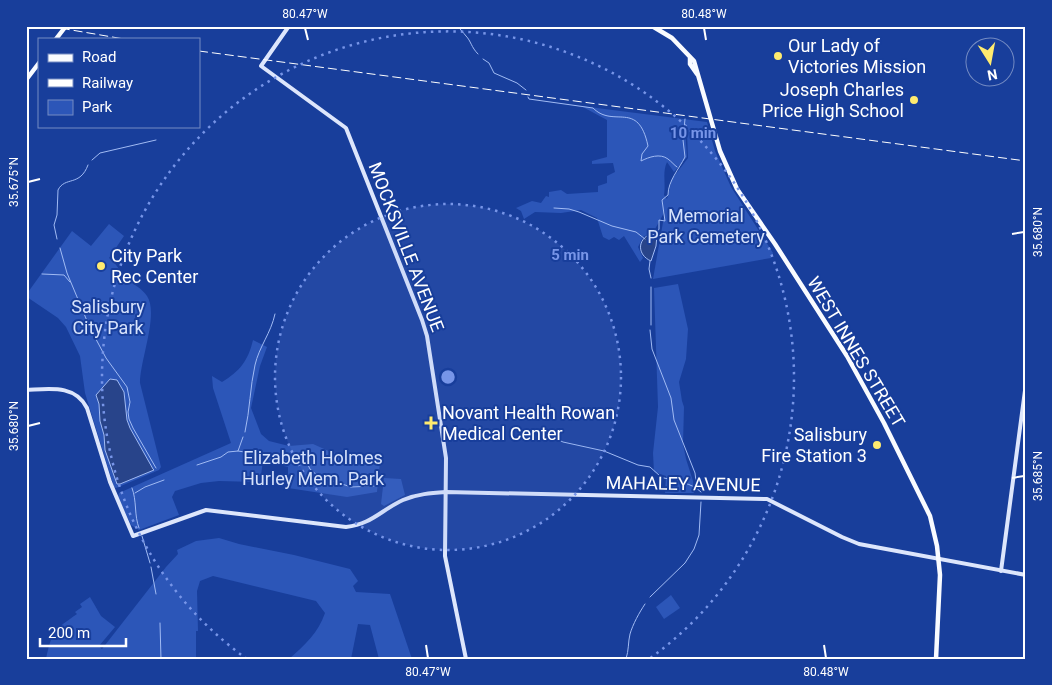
<svg xmlns="http://www.w3.org/2000/svg" width="1052" height="685" font-family="Roboto,sans-serif">
	<style>
		.green { fill: #2c56b8; fill-rule: evenodd }
		.water { fill: #28448a; stroke: #a1bbf4 }
		.lines { fill: none; stroke-linecap: round; stroke-linejoin: round }
		.stream { stroke: #a1bbf4; stroke-width: 1 }
		.secondary { stroke: #dde6fc; stroke-width: 4 }
		.primary { stroke: #f9fbff; stroke-width: 4.5 }
		.rail { stroke: #fff; stroke-width: 1; stroke-dasharray: 9 4; stroke-linecap: butt }
		.ticks { fill: none; stroke: #fff; stroke-width: 2 }
		.ring { fill: none; stroke: #7795e8; stroke-width: 2.5; stroke-dasharray: 2.5 5 }
		.poi-dot { fill: #ffeb6f; stroke: #183e9b; stroke-width: 2 }
		.labels { text-anchor: middle; stroke-width: 4; stroke-linejoin: round; paint-order: stroke }
		.poi-label { font-size: 18px; fill: #fff; stroke: #183e9b; text-anchor: start }
		.park-label { font-size: 18px; fill: #d6e2fc; stroke: #183e9b }
		.street-label { font-size: 18px; fill: #fff; stroke: #183e9b }
		.centre { fill: #7795e8; stroke: #183e9b; stroke-width: 2.5 }
		.ring-label { font-size: 15px; text-anchor: middle; font-weight: bold; fill: #7795e8; stroke: #183e9b; stroke-width: 4; stroke-linejoin: round; paint-order: stroke }
		.neatline { fill: none; stroke: #fff; stroke-width: 2 }
		.ticks-label { font-size: 12px; text-anchor: middle; fill: #fff }
	</style>
	<rect width="100%" height="100%" fill="#183e9b"/>
	<!-- green -->
	<g class="green">
		<path d="M 581,106 L 707,122 L 715,151 L 731,187 L 773,253 L 771,258 L 653,279 L 665,211 L 654,231 L 643,237 L 638,247 L 643,258 L 640,262 L 624,236 L 619,240 L 614,237 L 609,240 L 603,237 L 597,218 L 581,210 L 561,213 L 535,212 L 524,219 L 521,211 L 516,208 L 532,201 L 541,203 L 546,196 L 549,197 L 549,192 L 561,190 L 567,194 L 598,192 L 598,186 L 607,183 L 607,176 L 615,172 L 613,163 L 592,164 L 592,161 L 607,157 L 607,120 ZM 685,129 L 687,132 L 688,158 L 672,179 L 667,199 L 664,195 C 666,183 662,173 667,162 L 674,172 L 687,157 Z"/>
		<path d="M 109,224 L 124,236 L 109,258 C 118,265 119,271 126,278 C 132,284 142,288 147,296 C 159,314 140,360 140,383 L 161,467 L 159,470 L 116,488 L 114,487 L 85,393 L 80,356 L 66,327 L 58,318 L 27,297 L 26,295 L 72,231 L 91,246 Z"/>
		<path d="M 678,284 L 688,329 L 686,359 L 679,382 L 682,401 L 684,407 L 683,444 L 686,459 L 693,481 L 694,493 L 665,493 L 666,476 L 654,472 L 653,453 L 658,407 L 654,288 Z"/>
		<path d="M 253,340 L 267,347 L 260,366 L 251,408 L 261,434 L 269,441 L 289,446 L 313,444 L 331,452 L 380,462 L 377,492 L 347,497 L 288,488 L 288,467 L 263,461 L 260,482 L 219,481 L 201,483 L 175,491 L 172,497 L 179,515 L 139,530 L 131,525 L 118,497 L 119,493 L 231,443 L 213,388 L 212,376 L 222,382 C 240,371 248,361 253,340 Z"/>
		<path d="M 384,478 L 401,479 L 405,495 L 384,506 L 381,504 Z"/>
		<path d="M 219,538 L 239,544 L 294,555 L 350,569 L 358,581 L 353,586 L 356,592 L 390,594 L 412,659 L 379,659 L 370,625 L 358,624 L 351,659 L 289,659 C 305,645 318,633 325,613 L 316,601 L 213,576 L 200,581 L 197,591 L 198,631 L 196,631 L 196,659 L 46,659 C 52,631 54,630 77,614 L 75,612 L 82,607 L 80,604 L 90,597 L 101,616 L 115,627 L 99,646 L 102,649 L 166,567 L 178,554 L 177,550 L 196,541 Z"/>
		<path d="M 671,595 L 680,608 L 664,619 L 656,607 Z"/>
	</g>
	<!-- water -->
	<g class="water">
		<path d="M 651,234 L 657,235 L 656,246 L 651,261 C 637,255 637,239 651,234 Z"/>
		<path d="M 110,379 L 117,380 L 124,392 L 127,420 L 130,428 L 153,469 L 154,470 L 120,484 L 117,484 L 105,450 L 104,435 L 100,421 L 99,404 L 96,395 Z"/>
	</g>
	<g class="lines">
		<!-- stream -->
		<g class="stream">
			<path d="M 458,26 C 461,31 463,32 466,36 C 471,41 471,47 478,54"/>
			<path d="M 483,59 L 489,63 L 494,73 L 517,83 L 526,90"/>
			<path d="M 528,97 L 529,99 L 593,108 C 614,129 638,99 648,146 L 642,154 L 641,161 C 649,157 660,153 668,159 C 672,162 674,165 677,167"/>
			<path d="M 92,160 L 100,153 L 156,140"/>
			<path d="M 554,208 L 569,209 L 579,212 L 612,226 L 636,232 L 645,239"/>
			<path d="M 656,235 L 659,229 L 659,220 L 665,221 L 662,200 L 668,195 C 668,181 679,169 685,157 L 683,140 L 685,119"/>
			<path d="M 57,239 L 54,225 L 57,215 L 58,190 C 65,176 80,187 88,165"/>
			<path d="M 60,248 L 67,273 L 90,328 L 106,358 L 127,387 L 130,402 L 128,412 L 129,419 L 133,428 L 156,468"/>
			<path d="M 650,261 L 649,269 L 651,278"/>
			<path d="M 42,274 L 64,275 L 70,282"/>
			<path d="M 651,325 L 651,287"/>
			<path d="M 650,330 L 652,349 L 671,398 L 674,420 L 695,473 L 697,489"/>
			<path d="M 539,431 L 563,442 L 604,451 L 638,465 L 650,467 L 660,476"/>
			<path d="M 245,432 C 250,410 250,387 255,365 C 259,347 271,333 275,314"/>
			<path d="M 238,451 L 257,454 L 270,454 L 283,461 L 300,459 L 306,461 L 310,469 L 318,476 L 351,487 L 374,486"/>
			<path d="M 197,465 L 221,457 L 228,452 L 238,451 L 243,437"/>
			<path d="M 664,478 C 677,481 692,483 701,492"/>
			<path d="M 132,488 C 137,501 134,515 139,528"/>
			<path d="M 135,493 L 145,487 L 164,480"/>
			<path d="M 142,536 L 150,563"/>
			<path d="M 151,567 L 156,594"/>
			<path d="M 650,597 L 685,563 L 694,549 L 699,535 L 701,502"/>
			<path d="M 160,623 L 161,659"/>
			<path d="M 626,659 C 629,650 628,642 630,634 C 633,624 639,613 645,604"/>
		</g>
		<!-- secondary -->
		<g class="secondary">
			<path d="M 289,26 L 261,66 L 346,128 L 422,320 L 427,336 L 446,458 L 445,556 L 466,659"/>
			<path d="M 26,390 C 49,389 75,384 87,408 L 110,482 L 133,536 L 206,510 L 346,527 C 372,524 381,510 403,500 C 417,494 431,493 446,492 L 767,499 L 842,537 L 859,544 L 1026,575"/>
			<path d="M 1001,571 L 1026,383"/>
		</g>
		<!-- primary -->
		<g class="primary">
			<path d="M 652,26 L 672,38 L 694,61 L 720,151 L 737,189 L 775,244 L 847,356 L 884,423 L 930,516 L 937,546 L 940,575 L 936,659"/>
			<path d="M 56,39 L 66,26"/>
			<path d="M 690,58 L 690,64 L 697,74"/>
			<path d="M 26,80 L 39,63"/>
		</g>
		<!-- rail -->
		<g class="rail">
			<path d="M 48,26 L 124,39"/>
			<path d="M 199,51 L 1026,161"/>
		</g>
	</g>
	<!-- ticks -->
	<path class="ticks" d="M 305,28 L 308,40M 704,28 L 706,40M 28,182 L 40,179M 1012,234 L 1024,232M 28,426 L 40,423M 1012,478 L 1024,476M 426,645 L 428,658M 824,645 L 826,658"/>
	<!-- distance rings -->
	<circle cx="448" cy="377" r="173" fill="#7795e8" fill-opacity=".12"/>
	<g class="ring">
		<circle cx="448" cy="377" r="173"/>
		<path d="M247 659A346 346 0 1 1 649 659"/>
	</g>
	<!-- markers -->
	<g class="poi-dot">
		<circle cx="778" cy="56" r="5"/>
		<circle cx="914" cy="100" r="5"/>
		<circle cx="101" cy="266" r="5"/>
		<path d="M428.5 415.5h5v5h5v5h-5v5h-5v-5h-5v-5h5z"/>
		<circle cx="877" cy="445" r="5"/>
	</g>
	<g class="labels">
		<!-- poi labels -->
		<g class="poi-label">
			<text x="788" y="52">Our Lady of<tspan x="788" dy="21">Victories Mission</tspan></text>
			<text x="904" y="96" text-anchor="end">Joseph Charles<tspan x="904" dy="21">Price High School</tspan></text>
			<text x="111" y="262">City Park<tspan x="111" dy="21">Rec Center</tspan></text>
			<text x="442" y="419">Novant Health Rowan<tspan x="442" dy="21">Medical Center</tspan></text>
			<text x="867" y="441" text-anchor="end">Salisbury<tspan x="867" dy="21">Fire Station 3</tspan></text>
		</g>
		<!-- park labels -->
		<g class="park-label">
			<text x="706" y="222">Memorial<tspan x="706" dy="21">Park Cemetery</tspan></text>
			<text x="108" y="313">Salisbury<tspan x="108" dy="21">City Park</tspan></text>
			<text x="313" y="464">Elizabeth Holmes<tspan x="313" dy="21">Hurley Mem. Park</tspan></text>
		</g>
		<!-- street labels -->
		<g class="street-label">
			<text transform="translate(406 247) rotate(69)" y="6">MOCKSVILLE AVENUE</text>
			<text transform="translate(856 352) rotate(59)" y="6">WEST INNES STREET</text>
			<text transform="translate(683 484) rotate(1)" y="6">MAHALEY AVENUE</text>
		</g>
	</g>
	<circle cx="448" cy="377" r="8" class="centre"/>
	<g class="ring-label">
		<text x="693" y="138">10 min</text>
		<text x="570" y="260">5 min</text>
	</g>
	<!-- border -->
	<rect width="1052" height="685" fill="none" stroke="#183e9b" stroke-width="55"/>
	<!-- legend -->
	<rect x="38" y="38" width="162" height="90" fill="#183e9b" stroke="#748bc3"/>
	<rect x="48" y="54" width="25" height="8" fill="#f9fbff" stroke="#748bc3"/>
	<text x="82" y="62" font-size="15" fill="#ffffff">Road</text>
	<rect x="48" y="79" width="25" height="8" fill="#ffffff" stroke="#748bc3"/>
	<text x="82" y="88" font-size="15" fill="#ffffff">Railway</text>
	<rect x="48" y="100" width="25" height="15" fill="#2c56b8" stroke="#748bc3"/>
	<text x="82" y="112" font-size="15" fill="#ffffff">Park</text>
	<!-- north arrow -->
	<g transform="translate(990 62) rotate(169)"><circle r="24" fill="#183e9b" stroke="#748bc3"/>
	<path d="M0-4L9 19L0 12L-9 19Z" fill="#ffeb6f"/>
	<text y="-8" font-size="14" font-weight="bold" text-anchor="middle" fill="#ffffff">N</text>
	</g>
	<!-- scale -->
	<path d="M40 638v8h86v-8" fill="none" stroke="#ffffff" stroke-width="2.5"/>
	<text x="48" y="638" font-size="15" fill="#ffffff" stroke="#183e9b" stroke-width="4" paint-order="stroke">200 m</text>
	<rect x="28" y="28" width="996" height="630" class="neatline"/>
	<g class="ticks-label">
		<text x="305" y="18">80.47°W</text>
		<text x="704" y="18">80.48°W</text>
		<text transform="translate(14 182) rotate(-90)" y="4">35.675°N</text>
		<text transform="translate(1038 232) rotate(-90)" y="4">35.680°N</text>
		<text transform="translate(14 426) rotate(-90)" y="4">35.680°N</text>
		<text transform="translate(1038 476) rotate(-90)" y="4">35.685°N</text>
		<text x="428" y="676">80.47°W</text>
		<text x="826" y="676">80.48°W</text>
	</g>
</svg>
